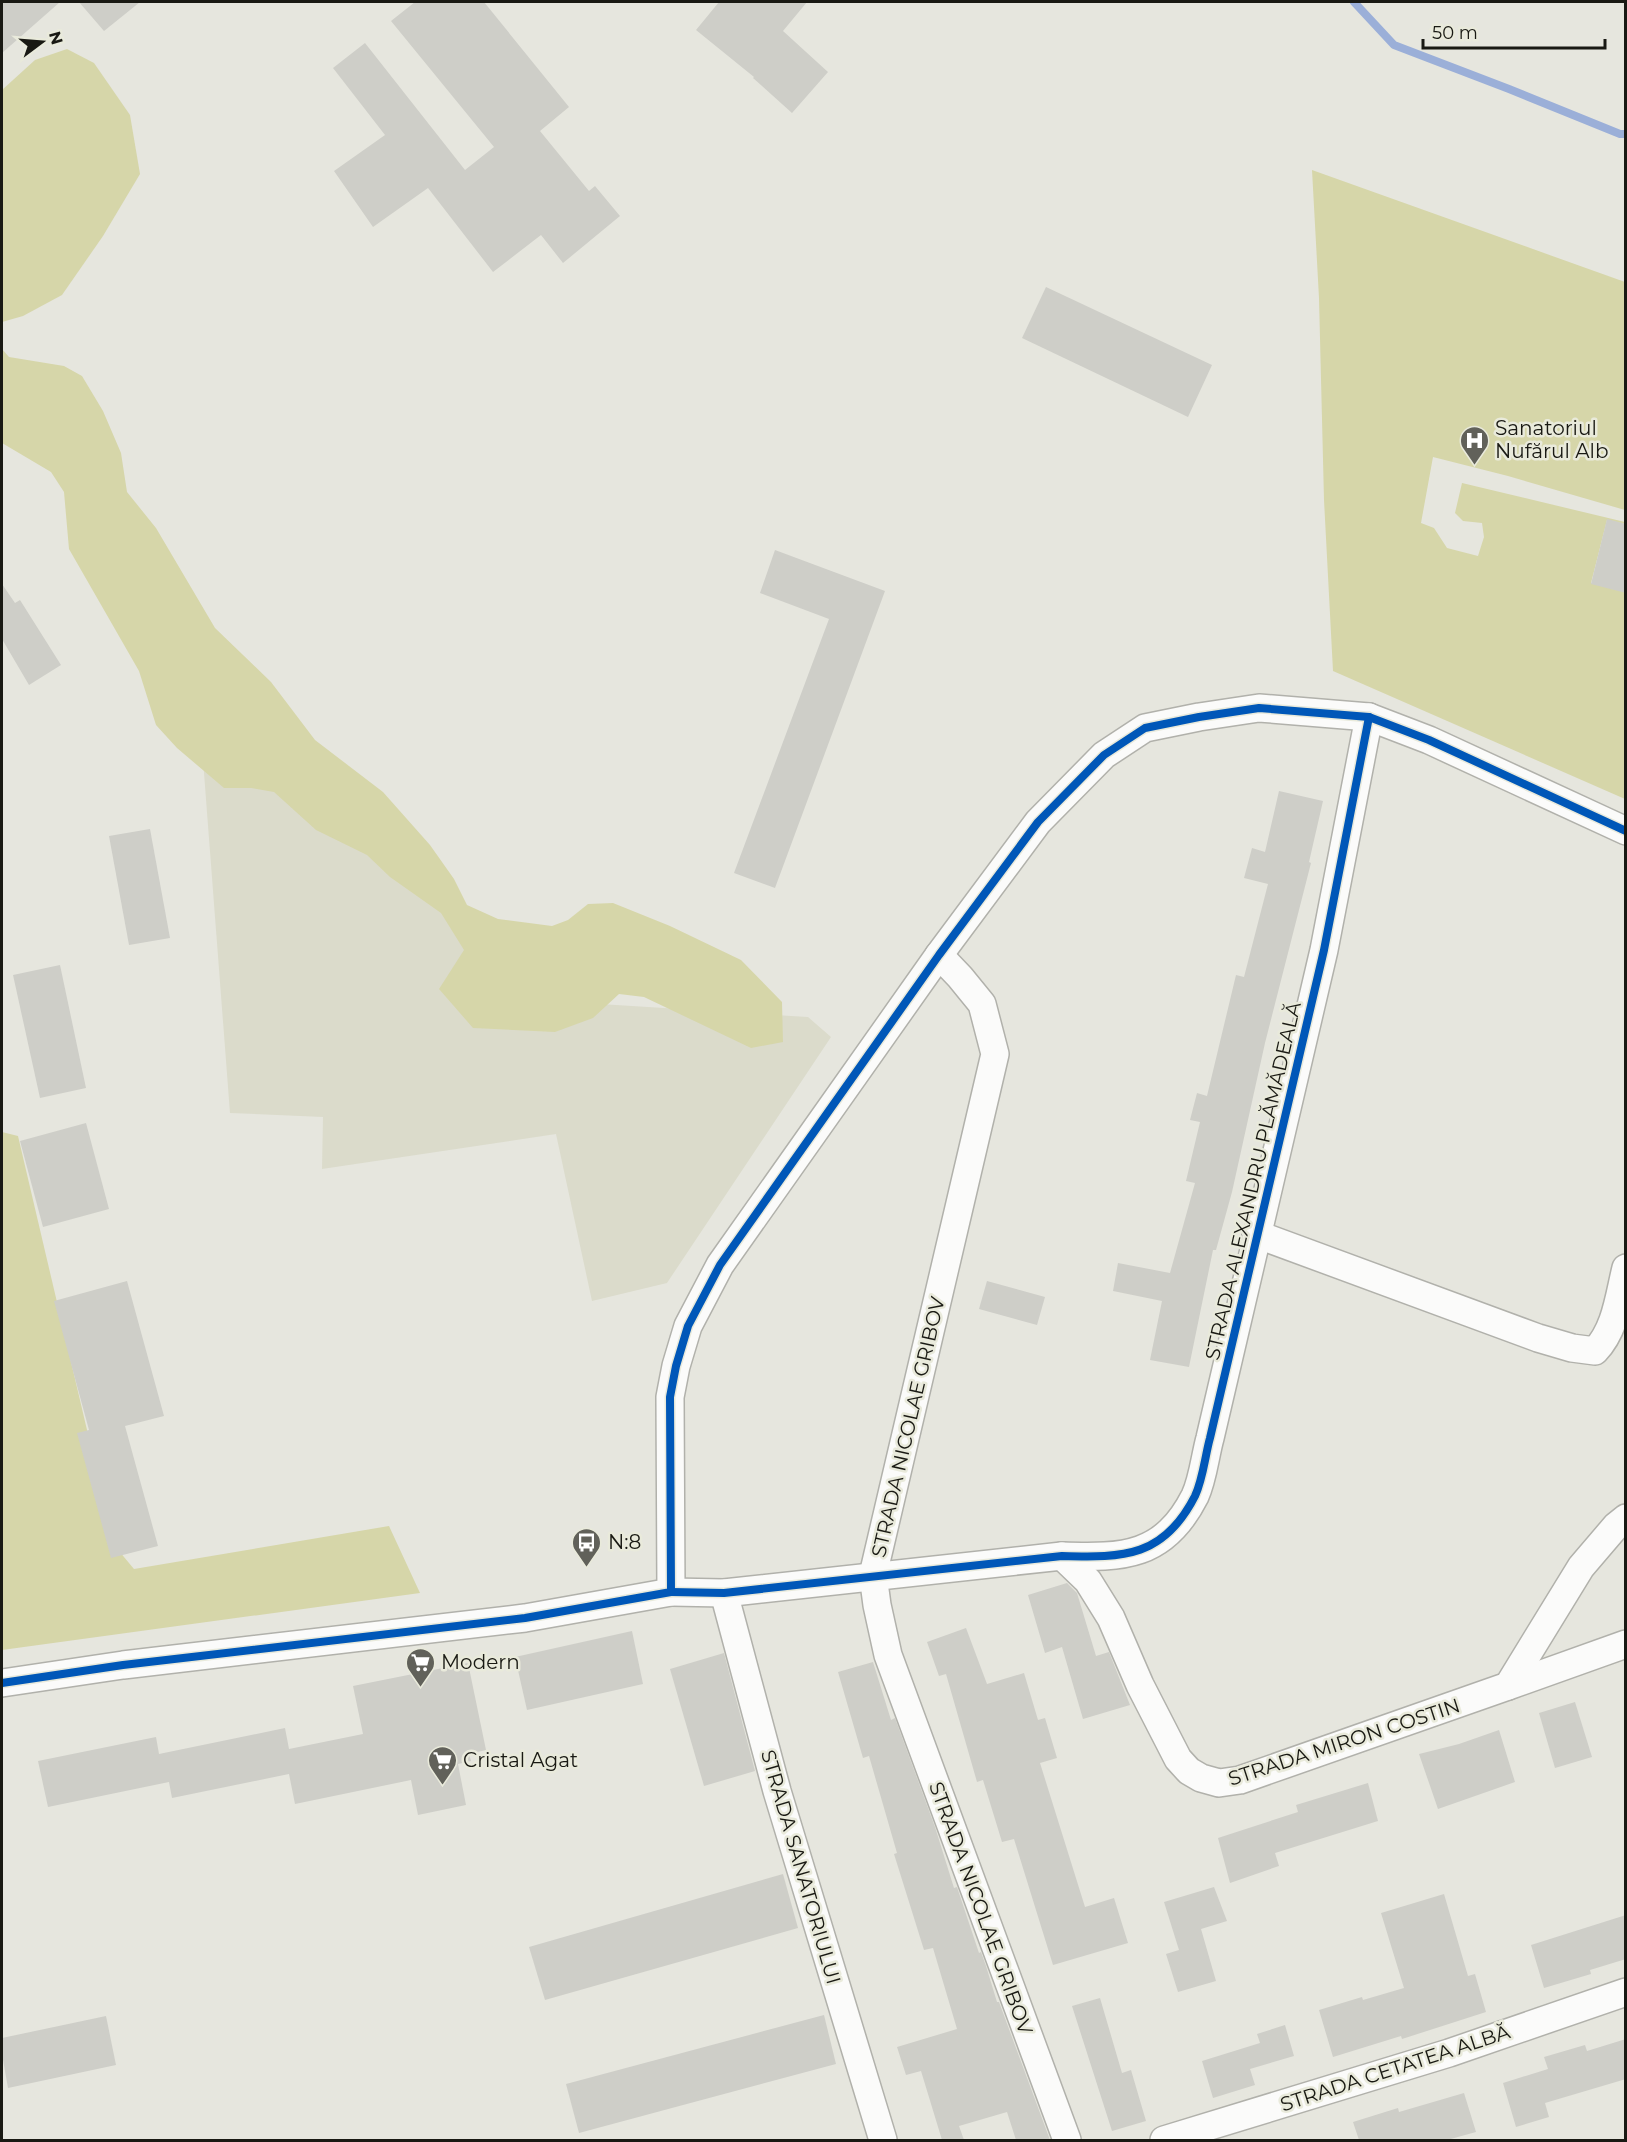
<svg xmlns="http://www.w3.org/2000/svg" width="1627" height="2142" font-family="Montserrat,sans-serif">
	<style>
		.built { fill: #dbdbcb }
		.green { fill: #d6d6a9 }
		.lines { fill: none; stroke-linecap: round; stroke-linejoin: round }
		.stream { stroke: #9bafd8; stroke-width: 8 }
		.building { fill: #cecec8 }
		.minor-casing { stroke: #b1b1ab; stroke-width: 30 }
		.minor { stroke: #fbfbfa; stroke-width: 27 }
		.cycleway-casing { stroke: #e9eadb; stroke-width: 11 }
		.cycleway { stroke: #0057b8; stroke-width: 8 }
		.labels { text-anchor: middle; stroke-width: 5; stroke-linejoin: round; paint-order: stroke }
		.poi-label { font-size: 20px; fill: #191913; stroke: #e9eadb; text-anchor: start }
		.street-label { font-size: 20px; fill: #191913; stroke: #e9eadb }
	</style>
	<rect width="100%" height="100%" fill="#e6e6de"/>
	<!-- built -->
	<path class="built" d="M 203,760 L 333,804 L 568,1002 L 808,1017 L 831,1037 L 667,1283 L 592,1301 L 556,1134 L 322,1169 L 323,1117 L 230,1113 Z"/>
	<!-- green -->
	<g class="green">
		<path d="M 67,49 L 94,63 L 130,115 L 140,174 L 103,236 L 62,295 L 23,316 L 2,322 L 2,90 L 35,60 Z"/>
		<path d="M 1312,170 L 1625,282 L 1625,510 L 1508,476 L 1433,457 L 1421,523 L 1434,528 L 1447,548 L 1478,556 L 1484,537 L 1482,523 L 1463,521 L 1455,513 L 1462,483 L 1625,522 L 1625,524 L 1607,520 L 1591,583 L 1625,584 L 1625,799 L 1333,671 L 1324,500 L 1319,298 Z"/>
		<path d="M 2,349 L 9,357 L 64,366 L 82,376 L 103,411 L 121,453 L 127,492 L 156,528 L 215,628 L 271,682 L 315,740 L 383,792 L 430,845 L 454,879 L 467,905 L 498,919 L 552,926 L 568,920 L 588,904 L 613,903 L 670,926 L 741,960 L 782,1002 L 783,1042 L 751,1048 L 644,997 L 619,994 L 593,1018 L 555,1032 L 473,1028 L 439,989 L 464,950 L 441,913 L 390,877 L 367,855 L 316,830 L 274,792 L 251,788 L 224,788 L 177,748 L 156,725 L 139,671 L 69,549 L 64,492 L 51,472 L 2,443 Z"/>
		<path d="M 2,1132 L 18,1136 L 114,1545 L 134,1569 L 389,1526 L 420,1593 L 2,1650 Z"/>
	</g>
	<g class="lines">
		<!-- stream -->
		<path class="stream" d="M 1354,2 L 1394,45 L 1509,89 L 1620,134 L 1626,134"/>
	</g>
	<!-- building -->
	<g class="building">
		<path d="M 2,2 L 60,2 L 2,53 Z"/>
		<path d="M 79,2 L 140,2 L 104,31 Z"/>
		<path d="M 415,2 L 484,2 L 569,107 L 540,131 L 589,191 L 595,186 L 620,216 L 563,263 L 541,235 L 493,272 L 428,188 L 373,227 L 334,171 L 385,135 L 333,68 L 365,43 L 465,170 L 494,147 L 391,21 Z"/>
		<path d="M 719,2 L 807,2 L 783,31 L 828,72 L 792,113 L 753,78 L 754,77 L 696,30 Z"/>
		<path d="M 1046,287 L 1212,365 L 1188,417 L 1022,338 Z"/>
		<path d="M 1607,519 L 1626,524 L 1626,593 L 1591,584 Z"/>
		<path d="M 775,550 L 885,591 L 775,888 L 734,873 L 829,619 L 760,593 Z"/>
		<path d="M 2,584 L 15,603 L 20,600 L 61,665 L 29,685 L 2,639 Z"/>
		<path d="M 1279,791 L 1323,801 L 1309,862 L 1311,863 L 1265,1043 L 1232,1192 L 1216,1250 L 1213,1250 L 1189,1367 L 1150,1360 L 1162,1301 L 1113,1291 L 1118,1263 L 1170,1273 L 1195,1183 L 1186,1181 L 1200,1122 L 1190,1120 L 1197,1093 L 1207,1096 L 1236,975 L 1244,977 L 1268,884 L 1244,878 L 1252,848 L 1265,852 Z"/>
		<path d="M 150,829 L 170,938 L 129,945 L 109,836 Z"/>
		<path d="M 60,965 L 86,1088 L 40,1098 L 13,975 Z"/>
		<path d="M 86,1123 L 109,1209 L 43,1227 L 20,1141 Z"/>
		<path d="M 127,1281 L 164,1416 L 125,1426 L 158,1546 L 111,1558 L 77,1433 L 89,1430 L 54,1301 Z"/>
		<path d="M 987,1281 L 1045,1297 L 1037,1325 L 979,1309 Z"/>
		<path d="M 1067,1583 L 1077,1593 L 1096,1656 L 1109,1652 L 1130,1705 L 1083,1719 L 1062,1647 L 1045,1653 L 1028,1595 Z"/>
		<path d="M 966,1628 L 987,1684 L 1024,1673 L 1038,1720 L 1045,1718 L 1057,1758 L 1040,1763 L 1085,1907 L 1114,1898 L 1128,1943 L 1053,1965 L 1014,1839 L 1002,1842 L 983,1780 L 977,1782 L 946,1674 L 939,1676 L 927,1642 Z"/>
		<path d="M 632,1631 L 643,1684 L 527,1710 L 515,1657 Z"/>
		<path d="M 724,1653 L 755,1771 L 704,1786 L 670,1669 Z"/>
		<path d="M 873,1662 L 891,1720 L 895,1718 L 935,1827 L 954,1888 L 957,1887 L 979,1953 L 981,1952 L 986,1966 L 997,2002 L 999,2002 L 1050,2140 L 1016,2140 L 1007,2112 L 959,2126 L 964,2140 L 942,2140 L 921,2071 L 906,2075 L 897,2047 L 957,2029 L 933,1948 L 924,1950 L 894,1854 L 897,1853 L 869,1756 L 863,1758 L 838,1672 Z"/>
		<path d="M 468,1663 L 486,1750 L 469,1754 L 471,1761 L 458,1764 L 466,1805 L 418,1815 L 411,1780 L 295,1804 L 289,1774 L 172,1798 L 169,1782 L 48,1807 L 38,1761 L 156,1737 L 159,1754 L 285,1728 L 289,1749 L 363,1734 L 353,1686 Z"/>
		<path d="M 1575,1702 L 1592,1757 L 1555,1768 L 1539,1713 Z"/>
		<path d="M 1499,1730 L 1515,1782 L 1438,1809 L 1419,1754 L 1459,1744 Z"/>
		<path d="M 1368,1783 L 1378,1821 L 1275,1853 L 1279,1866 L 1230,1883 L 1218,1838 L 1298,1812 L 1296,1805 Z"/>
		<path d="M 783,1874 L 798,1928 L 545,2000 L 529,1947 Z"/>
		<path d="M 1214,1887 L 1227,1921 L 1201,1929 L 1216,1981 L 1178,1992 L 1166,1954 L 1179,1950 L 1164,1902 Z"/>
		<path d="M 1444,1894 L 1468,1976 L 1475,1974 L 1486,2012 L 1402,2039 L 1401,2036 L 1333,2057 L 1319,2010 L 1362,1997 L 1363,2000 L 1404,1988 L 1381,1913 Z"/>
		<path d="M 1626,1915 L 1626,1959 L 1590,1970 L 1591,1974 L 1544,1988 L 1531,1945 Z"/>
		<path d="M 1100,1998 L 1122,2073 L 1131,2070 L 1146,2121 L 1112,2131 L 1072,2006 Z"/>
		<path d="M 824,2015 L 836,2064 L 579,2133 L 566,2084 Z"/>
		<path d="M 106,2016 L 116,2065 L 8,2088 L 2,2054 L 2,2038 Z"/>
		<path d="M 1285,2025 L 1294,2056 L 1250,2069 L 1255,2085 L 1213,2098 L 1202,2061 L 1260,2043 L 1257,2034 Z"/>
		<path d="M 1626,2039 L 1626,2079 L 1545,2103 L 1549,2117 L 1516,2127 L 1503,2083 L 1548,2069 L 1544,2057 L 1585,2045 L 1587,2051 Z"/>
		<path d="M 1464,2093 L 1476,2132 L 1447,2140 L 1359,2140 L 1353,2122 L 1398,2108 L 1399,2112 Z"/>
	</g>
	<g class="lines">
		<defs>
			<g id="minor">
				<path d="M 939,955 L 960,977 L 982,1004 L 995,1054 L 873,1575 L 877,1605 L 888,1655 L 1067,2140"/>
				<path d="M 1256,1234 L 1538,1338 L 1572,1348 L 1595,1351 C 1616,1329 1619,1296 1626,1268"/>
				<path d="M 1062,1556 L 1088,1581 L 1111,1618 L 1140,1685 L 1178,1759 L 1189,1771 L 1201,1778 L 1219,1783 L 1240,1780 L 1508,1686 L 1581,1567 L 1616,1526 L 1626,1518"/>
				<path d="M 671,1592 L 724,1593 L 1062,1556 C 1124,1558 1164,1557 1195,1496 C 1203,1479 1205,1456 1210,1438 L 1324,950 L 1369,717"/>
				<path d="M 724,1593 L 777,1791 L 883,2140"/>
				<path d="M 2,1683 L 123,1665 L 525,1618 L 671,1592 L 670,1397 L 676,1366 L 688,1326 L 720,1265 L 939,955 L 1038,822 L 1104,755 L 1145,728 L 1199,717 L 1259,708 L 1369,717 L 1429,740 L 1626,831"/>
				<path d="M 1508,1686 L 1626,1644"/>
				<path d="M 1164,2140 L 1449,2053 L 1626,1992"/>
			</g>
		</defs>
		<!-- minor casing -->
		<use href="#minor" class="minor-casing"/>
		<!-- minor -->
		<use href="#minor" class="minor"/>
		<defs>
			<g id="cycleway">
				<path d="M 671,1592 L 724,1593 L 1062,1556 C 1124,1558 1164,1557 1195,1496 C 1203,1479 1205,1456 1210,1438 L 1324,950 L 1369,717"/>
				<path d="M 2,1683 L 123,1665 L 525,1618 L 671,1592 L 670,1397 L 676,1366 L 688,1326 L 720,1265 L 939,955 L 1038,822 L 1104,755 L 1145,728 L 1199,717 L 1259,708 L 1369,717 L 1429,740 L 1626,831"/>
			</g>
		</defs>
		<!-- cycleway casing -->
		<use href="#cycleway" class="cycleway-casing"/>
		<!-- cycleway -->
		<use href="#cycleway" class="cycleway"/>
	</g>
	<!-- icons -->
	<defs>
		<symbol id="hospital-pin" viewBox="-11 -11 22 30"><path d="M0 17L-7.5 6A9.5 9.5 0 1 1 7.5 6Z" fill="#61615a" stroke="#e9eadb"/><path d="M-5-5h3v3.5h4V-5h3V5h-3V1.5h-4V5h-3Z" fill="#fff"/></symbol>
		<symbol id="bus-pin" viewBox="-11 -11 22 30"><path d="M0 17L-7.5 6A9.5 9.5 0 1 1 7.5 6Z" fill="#61615a" stroke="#e9eadb"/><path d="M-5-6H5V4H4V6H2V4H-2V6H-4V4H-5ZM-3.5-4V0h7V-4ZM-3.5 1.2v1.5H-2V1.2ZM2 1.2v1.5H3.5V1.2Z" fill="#fff"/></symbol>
		<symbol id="supermarket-pin" viewBox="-11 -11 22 30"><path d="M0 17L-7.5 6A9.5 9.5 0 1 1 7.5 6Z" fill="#61615a" stroke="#e9eadb"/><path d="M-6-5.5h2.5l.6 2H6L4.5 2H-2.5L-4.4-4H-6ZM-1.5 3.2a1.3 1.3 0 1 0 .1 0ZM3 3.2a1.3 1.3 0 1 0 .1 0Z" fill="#fff"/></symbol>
	</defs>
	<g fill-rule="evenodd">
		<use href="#hospital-pin" x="1458" y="424" width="33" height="45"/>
		<use href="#bus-pin" x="570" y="1526" width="33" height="45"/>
		<use href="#supermarket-pin" x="404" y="1646" width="33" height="45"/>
		<use href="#supermarket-pin" x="426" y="1744" width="33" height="45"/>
	</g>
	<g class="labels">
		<!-- poi labels -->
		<g class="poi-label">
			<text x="1495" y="435">Sanatoriul<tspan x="1495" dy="23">Nufărul Alb</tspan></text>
			<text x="608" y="1549">N:8</text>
			<text x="441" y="1669">Modern</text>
			<text x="463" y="1767">Cristal Agat</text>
		</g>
		<!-- street labels -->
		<g class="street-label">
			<text transform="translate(1253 1181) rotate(-77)" y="7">STRADA ALEXANDRU PLĂMĂDEALĂ</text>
			<text transform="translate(908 1427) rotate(-77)" y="7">STRADA NICOLAE GRIBOV</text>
			<text transform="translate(1344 1742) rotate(-18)" y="7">STRADA MIRON COSTIN</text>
			<text transform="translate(801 1867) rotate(74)" y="7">STRADA SANATORIULUI</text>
			<text transform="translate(981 1908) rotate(70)" y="7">STRADA NICOLAE GRIBOV</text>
			<text transform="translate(1395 2068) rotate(-18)" y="7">STRADA CETATEA ALBĂ</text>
		</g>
	</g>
	<!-- border -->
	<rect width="1627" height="2142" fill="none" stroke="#191913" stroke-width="6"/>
	<!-- north arrow -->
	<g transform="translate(42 42) rotate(74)" stroke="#e9eadb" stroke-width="4.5" paint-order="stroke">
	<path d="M0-4.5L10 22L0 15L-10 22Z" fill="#191913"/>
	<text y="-9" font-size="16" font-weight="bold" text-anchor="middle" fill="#191913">N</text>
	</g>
	<!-- scale -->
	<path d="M1423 39v9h182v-9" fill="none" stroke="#191913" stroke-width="3"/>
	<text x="1432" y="39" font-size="18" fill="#191913" stroke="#e9eadb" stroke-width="4.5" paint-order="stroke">50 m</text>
</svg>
